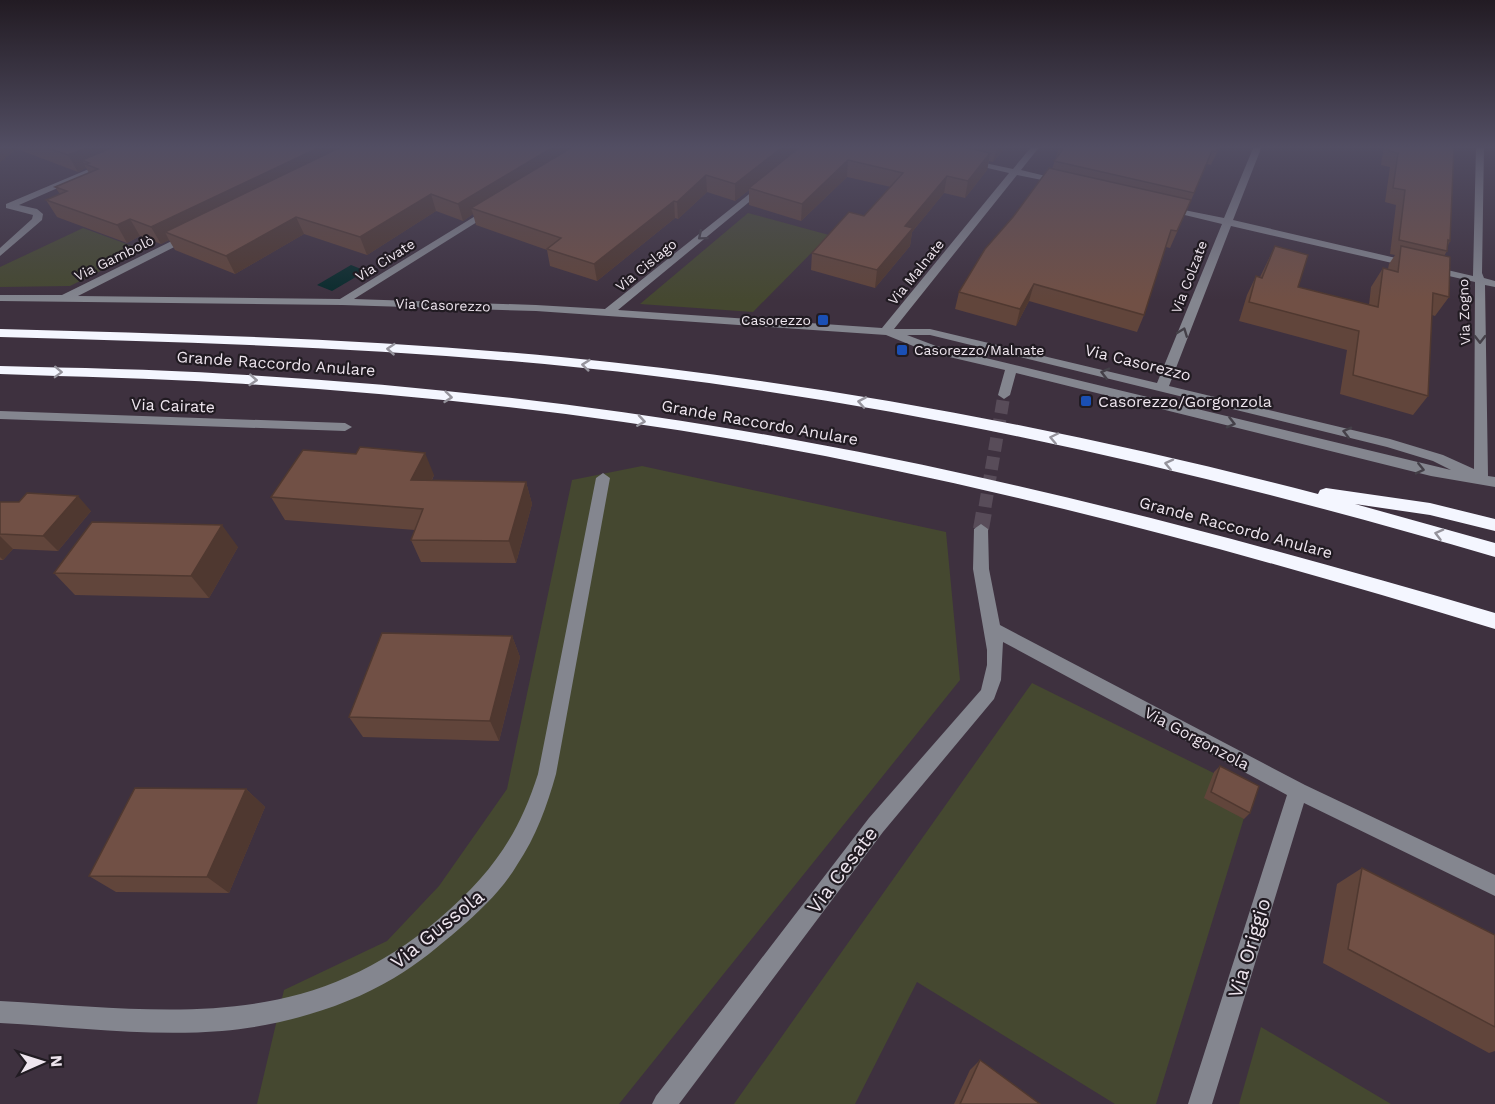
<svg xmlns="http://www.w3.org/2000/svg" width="1495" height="1104" font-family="'Work Sans',sans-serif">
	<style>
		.green { fill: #454830 }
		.water { fill: #092b2c }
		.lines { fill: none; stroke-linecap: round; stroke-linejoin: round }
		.minor-tunnel-far1 { stroke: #584c59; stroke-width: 13; stroke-dasharray: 13 6; stroke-linecap: butt }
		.minor-tunnel { stroke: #584c59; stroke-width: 16; stroke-dasharray: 16 8; stroke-linecap: butt }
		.minor { fill: #84868f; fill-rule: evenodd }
		.highway { fill: #f4f6ff; fill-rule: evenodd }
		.wall { fill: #61453b }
		.shaded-wall { fill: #4f3830 }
		.building { fill: #715045; stroke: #4f3830; stroke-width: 1.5 }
		.oneway { stroke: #444048 }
		.oneway2 { stroke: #95939c }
		.transit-dot { fill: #1a4fb4; stroke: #211b22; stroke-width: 2 }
		.labels { text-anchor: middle; stroke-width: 4.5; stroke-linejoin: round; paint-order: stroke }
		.far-street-label { font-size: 14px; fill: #eee5ee; stroke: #211b22 }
		.far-poi-label { font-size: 14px; fill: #eee5ee; stroke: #211b22; text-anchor: end }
		.street-label { font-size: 16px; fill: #eee5ee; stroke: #211b22 }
		.poi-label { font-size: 16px; fill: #eee5ee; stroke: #211b22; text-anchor: start }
		.near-street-label { font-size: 20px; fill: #eee5ee; stroke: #211b22 }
	</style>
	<rect width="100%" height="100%" fill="#3e313f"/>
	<!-- green -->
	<g class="green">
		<path d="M 748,213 L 829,235 L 753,312 L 640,304 Z"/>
		<path d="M 83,228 L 143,250 L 70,286 L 0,287 L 0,267 Z"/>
		<path d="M 642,466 L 946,532 L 960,680 L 619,1104 L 257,1104 L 284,990 L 387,941 L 439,886 L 507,789 L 572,480 Z"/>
		<path d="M 1032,683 L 1252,792 L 1156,1104 L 1115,1104 L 917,982 L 855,1104 L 734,1104 Z"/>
		<path d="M 1261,1027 L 1391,1104 L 1239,1104 Z"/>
	</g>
	<!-- water -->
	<path class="water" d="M 351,265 L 366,271 L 332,291 L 317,285 Z"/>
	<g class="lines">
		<!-- minor-tunnel-far1 -->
		<path class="minor-tunnel-far1" d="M 985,507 L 1004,395"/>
		<!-- minor-tunnel -->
		<path class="minor-tunnel" d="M 981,529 L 985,506"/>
		<!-- minor -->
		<g class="minor">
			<path d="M 1032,146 L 1040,146 L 1021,170 L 1062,180 L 1062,184 L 1017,175 L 894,329 L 930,329 L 1157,383 L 1222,224 L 1164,210 L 1164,206 L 1224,218 L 1254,146 L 1262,146 L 1233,220 L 1473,276 L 1476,146 L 1484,146 L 1482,273 L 1484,278 L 1495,281 L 1495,287 L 1485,285 L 1488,476 L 1495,477 L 1495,487 L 1431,476 L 1016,373 L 1010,395 L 1004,399 L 998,395 L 1005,370 L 928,352 L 886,335 L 536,311 L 342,305 L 0,301 L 0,295 L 62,295 L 188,233 L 192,234 L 192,238 L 78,296 L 340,299 L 490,207 L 495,210 L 493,212 L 354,299 L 536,305 L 605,309 L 763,183 L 768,186 L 766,188 L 618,310 L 882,328 L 1009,173 L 966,163 L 966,159 L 1013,169 ZM 1231,226 L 1475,282 L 1474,469 L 1443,455 L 1390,439 L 1169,386 ZM 907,335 L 930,335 L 1387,447 L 1433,461 L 1451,470 L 936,346 Z"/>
			<path d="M 103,163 L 110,165 L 19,205 L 37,209 L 43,214 L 42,220 L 0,256 L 0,248 L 32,219 L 33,215 L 6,208 L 6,204 Z"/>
			<path d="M 0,411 L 345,423 L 352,427 L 345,431 L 0,419 Z"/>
			<path d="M 603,473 L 610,478 L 556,774 C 547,806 536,837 517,865 C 502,890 481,910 459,929 C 439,946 418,964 394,978 C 344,1008 280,1026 222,1031 C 148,1037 74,1027 0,1023 L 0,1001 C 166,1010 303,1035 440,918 C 490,875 518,837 538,774 L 596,478 Z"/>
			<path d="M 981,524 L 988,529 L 989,569 L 1000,625 L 1305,785 L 1495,875 L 1495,896 L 1304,803 L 1212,1104 L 1188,1104 L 1287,795 L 1003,642 L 1001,680 L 994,699 L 883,832 L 679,1104 L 652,1104 L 656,1096 L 869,818 L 981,690 L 987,665 L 987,650 L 973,569 L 974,529 Z"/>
		</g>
		<!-- highway -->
		<g class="highway">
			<path d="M 0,329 C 187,334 375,339 561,357 C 816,382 1070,429 1318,494 L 1320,490 L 1326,488 L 1430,503 L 1495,519 L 1495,531 L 1430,515 L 1355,504 L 1495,543 L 1495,557 C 1219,476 940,411 654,376 C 437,349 218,343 0,337 Z"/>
			<path d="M 0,366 C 76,368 153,369 229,374 C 399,383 570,402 738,430 C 995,473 1246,540 1495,613 L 1495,629 C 1246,553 995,485 738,440 C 571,411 399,393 229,383 C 153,378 76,377 0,374 Z"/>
		</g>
	</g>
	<!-- wall -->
	<g class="wall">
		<path d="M 0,146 L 1006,146 L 993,162 L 989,161 L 987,170 L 965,198 L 944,193 L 912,232 L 910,246 L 875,288 L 811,270 L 812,253 L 864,216 L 891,187 L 847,177 L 801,221 L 749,205 L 749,190 L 735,201 L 707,192 L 678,219 L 675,218 L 597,281 L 550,266 L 547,250 L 476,225 L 473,214 L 463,221 L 436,211 L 367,255 L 304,234 L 235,274 L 175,250 L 169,240 L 161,244 L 140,236 L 127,243 L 57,217 L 46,200 L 60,194 L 55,187 L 89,173 L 86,168 L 78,172 L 17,149 Z"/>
		<path d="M 1220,146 L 1211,165 L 1207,164 L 1170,248 L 1166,247 L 1144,315 L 1137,332 L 1029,301 L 1016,326 L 955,309 L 959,292 L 1013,217 L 1052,169 L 1059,148 Z"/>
		<path d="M 1384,146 L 1454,146 L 1450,241 L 1448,245 L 1447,251 L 1444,256 L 1449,297 L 1435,316 L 1432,315 L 1428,396 L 1413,415 L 1340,394 L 1347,350 L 1239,321 L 1247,295 L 1256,276 L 1260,277 L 1275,246 L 1298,287 L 1369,305 L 1371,287 L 1383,268 L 1388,269 L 1389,264 L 1395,255 L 1390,254 L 1396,205 L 1385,202 L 1390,167 L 1381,165 Z"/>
		<path d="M 434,475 L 432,480 L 526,482 L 532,504 L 516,563 L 421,562 L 411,540 L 415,530 L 285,520 L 271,497 Z"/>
		<path d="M 0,502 L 91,511 L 58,551 L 13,549 L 3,560 L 0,560 Z"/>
		<path d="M 238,547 L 209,598 L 75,595 L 54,573 Z"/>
		<path d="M 512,636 L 520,657 L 499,741 L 363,737 L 349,717 Z"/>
		<path d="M 1220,766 L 1250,813 L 1244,819 L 1204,798 L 1214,772 Z"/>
		<path d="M 246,789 L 265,807 L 229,893 L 116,892 L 89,876 Z"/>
		<path d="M 1362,868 L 1495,935 L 1495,1051 L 1489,1053 L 1323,963 L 1337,884 Z"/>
		<path d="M 980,1060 L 1040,1104 L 954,1104 L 970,1070 Z"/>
	</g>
	<!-- shaded-wall -->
	<g class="shaded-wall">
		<path d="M 0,146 L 15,146 L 17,149 L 0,162 Z"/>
		<path d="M 92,146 L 141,146 L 89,163 L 82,160 L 86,168 L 78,172 L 68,155 Z"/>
		<path d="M 322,146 L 361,146 L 165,232 L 169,240 L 161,244 L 151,227 Z"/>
		<path d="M 555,146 L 584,146 L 471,208 L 473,214 L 463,221 L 458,204 Z"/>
		<path d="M 784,146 L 804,146 L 749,188 L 749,190 L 735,201 L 735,184 Z"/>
		<path d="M 997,146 L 1006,146 L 993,162 Z"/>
		<path d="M 990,153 L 987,170 L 965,198 L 968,181 Z"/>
		<path d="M 848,160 L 847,177 L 801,221 L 802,204 Z"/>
		<path d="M 706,175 L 707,192 L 678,219 L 677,202 Z"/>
		<path d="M 947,176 L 944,193 L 912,232 L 910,246 L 875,288 L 877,270 L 905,226 Z"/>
		<path d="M 431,194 L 436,211 L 367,255 L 360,237 Z"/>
		<path d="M 674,201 L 675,218 L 597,281 L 594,264 Z"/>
		<path d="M 296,217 L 304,234 L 235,274 L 226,256 Z"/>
		<path d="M 130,219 L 140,236 L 127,243 L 117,225 Z"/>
		<path d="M 1034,284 L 1029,301 L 1016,326 L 1020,309 Z"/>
		<path d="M 425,453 L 434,475 L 420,503 L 411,480 Z"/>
		<path d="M 526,482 L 532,504 L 516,563 L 509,541 Z"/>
		<path d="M 78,496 L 91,511 L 58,551 L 43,536 Z"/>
		<path d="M 222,525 L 238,547 L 209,598 L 191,576 Z"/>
		<path d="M 0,536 L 13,549 L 3,560 L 0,557 Z"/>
		<path d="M 512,636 L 520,657 L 499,741 L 490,721 Z"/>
		<path d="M 246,789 L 265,807 L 229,893 L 207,877 Z"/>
	</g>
	<!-- building -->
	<g class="building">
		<path d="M 42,146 L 92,146 L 68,155 Z"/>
		<path d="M 116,146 L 322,146 L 151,227 L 130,219 L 117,225 L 46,200 L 67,191 L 55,187 L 98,169 L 85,164 L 89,163 L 82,160 Z"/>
		<path d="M 343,146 L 555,146 L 458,204 L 431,194 L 360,237 L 296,217 L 226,256 L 165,232 Z"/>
		<path d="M 574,146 L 784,146 L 735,184 L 706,175 L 677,202 L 674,201 L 594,264 L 547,249 L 561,238 L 471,208 Z"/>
		<path d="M 801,146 L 959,146 L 990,153 L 968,181 L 947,176 L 905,226 L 913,228 L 877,270 L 812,253 L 849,212 L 864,216 L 903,173 L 848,160 L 802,204 L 749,188 Z"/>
		<path d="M 1061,146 L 1219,146 L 1216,152 L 1212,151 L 1194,193 L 1054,161 L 1063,149 L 1059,148 Z"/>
		<path d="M 1389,146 L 1454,146 L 1450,241 L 1448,240 L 1447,251 L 1399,240 L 1405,190 L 1393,188 L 1398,153 L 1389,151 Z"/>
		<path d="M 1049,168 L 1191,200 L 1177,231 L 1171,230 L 1144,315 L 1034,284 L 1020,309 L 959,292 L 985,249 L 1013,217 Z"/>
		<path d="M 1275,246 L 1308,255 L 1298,287 L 1378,307 L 1383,268 L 1398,272 L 1401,246 L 1450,257 L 1449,297 L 1433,293 L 1428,396 L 1353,375 L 1359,331 L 1249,302 L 1256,276 L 1262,278 Z"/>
		<path d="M 360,447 L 425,453 L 411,480 L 526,482 L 509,541 L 411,540 L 423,509 L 271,497 L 303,450 L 356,454 Z"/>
		<path d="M 27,493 L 78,496 L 43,536 L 0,534 L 0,502 L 19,502 Z"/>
		<path d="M 92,522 L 222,525 L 191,576 L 54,573 Z"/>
		<path d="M 382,633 L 512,636 L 490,721 L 349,717 Z"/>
		<path d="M 1220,766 L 1259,786 L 1250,813 L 1211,792 Z"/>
		<path d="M 135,788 L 246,789 L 207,877 L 89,876 Z"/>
		<path d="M 1362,868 L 1495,935 L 1495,1027 L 1348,949 Z"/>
		<path d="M 980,1060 L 1040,1104 L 960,1104 Z"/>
	</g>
	<!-- one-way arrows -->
	<defs><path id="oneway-chevron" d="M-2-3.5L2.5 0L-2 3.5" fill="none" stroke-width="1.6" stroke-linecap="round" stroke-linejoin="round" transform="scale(1.5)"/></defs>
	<g class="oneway">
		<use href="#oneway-chevron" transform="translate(702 236) rotate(140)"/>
		<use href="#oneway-chevron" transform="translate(1183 332) rotate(-69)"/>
		<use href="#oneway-chevron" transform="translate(1480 339) rotate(90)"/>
		<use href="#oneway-chevron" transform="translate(1105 373) rotate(-166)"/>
		<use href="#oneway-chevron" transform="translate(1231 423) rotate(14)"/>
		<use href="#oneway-chevron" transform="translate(1347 432) rotate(-166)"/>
		<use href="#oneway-chevron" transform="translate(1420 469) rotate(13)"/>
	</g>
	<g class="oneway2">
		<use href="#oneway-chevron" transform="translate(391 349) rotate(-176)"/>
		<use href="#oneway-chevron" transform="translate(586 365) rotate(-174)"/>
		<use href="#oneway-chevron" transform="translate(58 372) rotate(2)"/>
		<use href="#oneway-chevron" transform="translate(253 380) rotate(4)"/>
		<use href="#oneway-chevron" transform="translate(448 397) rotate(6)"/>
		<use href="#oneway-chevron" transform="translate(862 402) rotate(-170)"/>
		<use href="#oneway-chevron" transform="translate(641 421) rotate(9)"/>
		<use href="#oneway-chevron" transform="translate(1054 438) rotate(-168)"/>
		<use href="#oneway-chevron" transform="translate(1169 464) rotate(-167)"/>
		<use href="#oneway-chevron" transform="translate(1439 534) rotate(-165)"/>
	</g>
	<!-- sky -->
	<linearGradient id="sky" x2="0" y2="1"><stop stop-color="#221b23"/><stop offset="0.49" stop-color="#524e63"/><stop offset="1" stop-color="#524e63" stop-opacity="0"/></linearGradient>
	<rect width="1495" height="300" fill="url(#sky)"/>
	<!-- markers -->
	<g class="transit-dot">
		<rect x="817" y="314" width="12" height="12" rx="3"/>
		<rect x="896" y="344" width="12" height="12" rx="3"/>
		<rect x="1080" y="395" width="12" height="12" rx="3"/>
	</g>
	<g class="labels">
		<!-- far-street labels -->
		<g class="far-street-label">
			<text transform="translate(114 258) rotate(-26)" y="5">Via Gambolò</text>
			<text transform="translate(385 260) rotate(-32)" y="5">Via Civate</text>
			<text transform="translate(646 265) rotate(-39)" y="5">Via Cislago</text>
			<text transform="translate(916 272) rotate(-51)" y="5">Via Malnate</text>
			<text transform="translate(1189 277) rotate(-69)" y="5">Via Colzate</text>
			<text transform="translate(443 305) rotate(2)" y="5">Via Casorezzo</text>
			<text transform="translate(1464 312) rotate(-92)" y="5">Via Zogno</text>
		</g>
		<!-- far-poi labels -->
		<g class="far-poi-label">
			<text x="811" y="325">Casorezzo</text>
			<text x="914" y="355" text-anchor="start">Casorezzo/Malnate</text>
		</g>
		<!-- street labels -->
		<g class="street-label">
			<text transform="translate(1138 362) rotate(14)" y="6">Via Casorezzo</text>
			<text transform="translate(276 363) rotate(4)" y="6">Grande Raccordo Anulare</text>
			<text transform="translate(173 405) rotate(2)" y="6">Via Cairate</text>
			<text transform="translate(760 422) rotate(10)" y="6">Grande Raccordo Anulare</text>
			<text transform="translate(1236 527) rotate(15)" y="6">Grande Raccordo Anulare</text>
			<text transform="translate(1197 738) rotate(28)" y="6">Via Gorgonzola</text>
		</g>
		<!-- poi labels -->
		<g class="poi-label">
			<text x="1098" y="407">Casorezzo/Gorgonzola</text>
		</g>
		<!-- near-street labels -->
		<g class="near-street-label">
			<text transform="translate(842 870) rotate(-53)" y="7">Via Cesate</text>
			<text transform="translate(437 929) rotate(-39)" y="7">Via Gussola</text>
			<text transform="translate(1249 948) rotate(-73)" y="7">Via Origgio</text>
		</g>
	</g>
	<!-- north arrow -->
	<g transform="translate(42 1062) rotate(87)" stroke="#211b22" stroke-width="4.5" paint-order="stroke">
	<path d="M0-4.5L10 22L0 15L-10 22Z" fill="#eee5ee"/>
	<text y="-9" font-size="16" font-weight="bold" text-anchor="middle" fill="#eee5ee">N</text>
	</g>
</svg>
